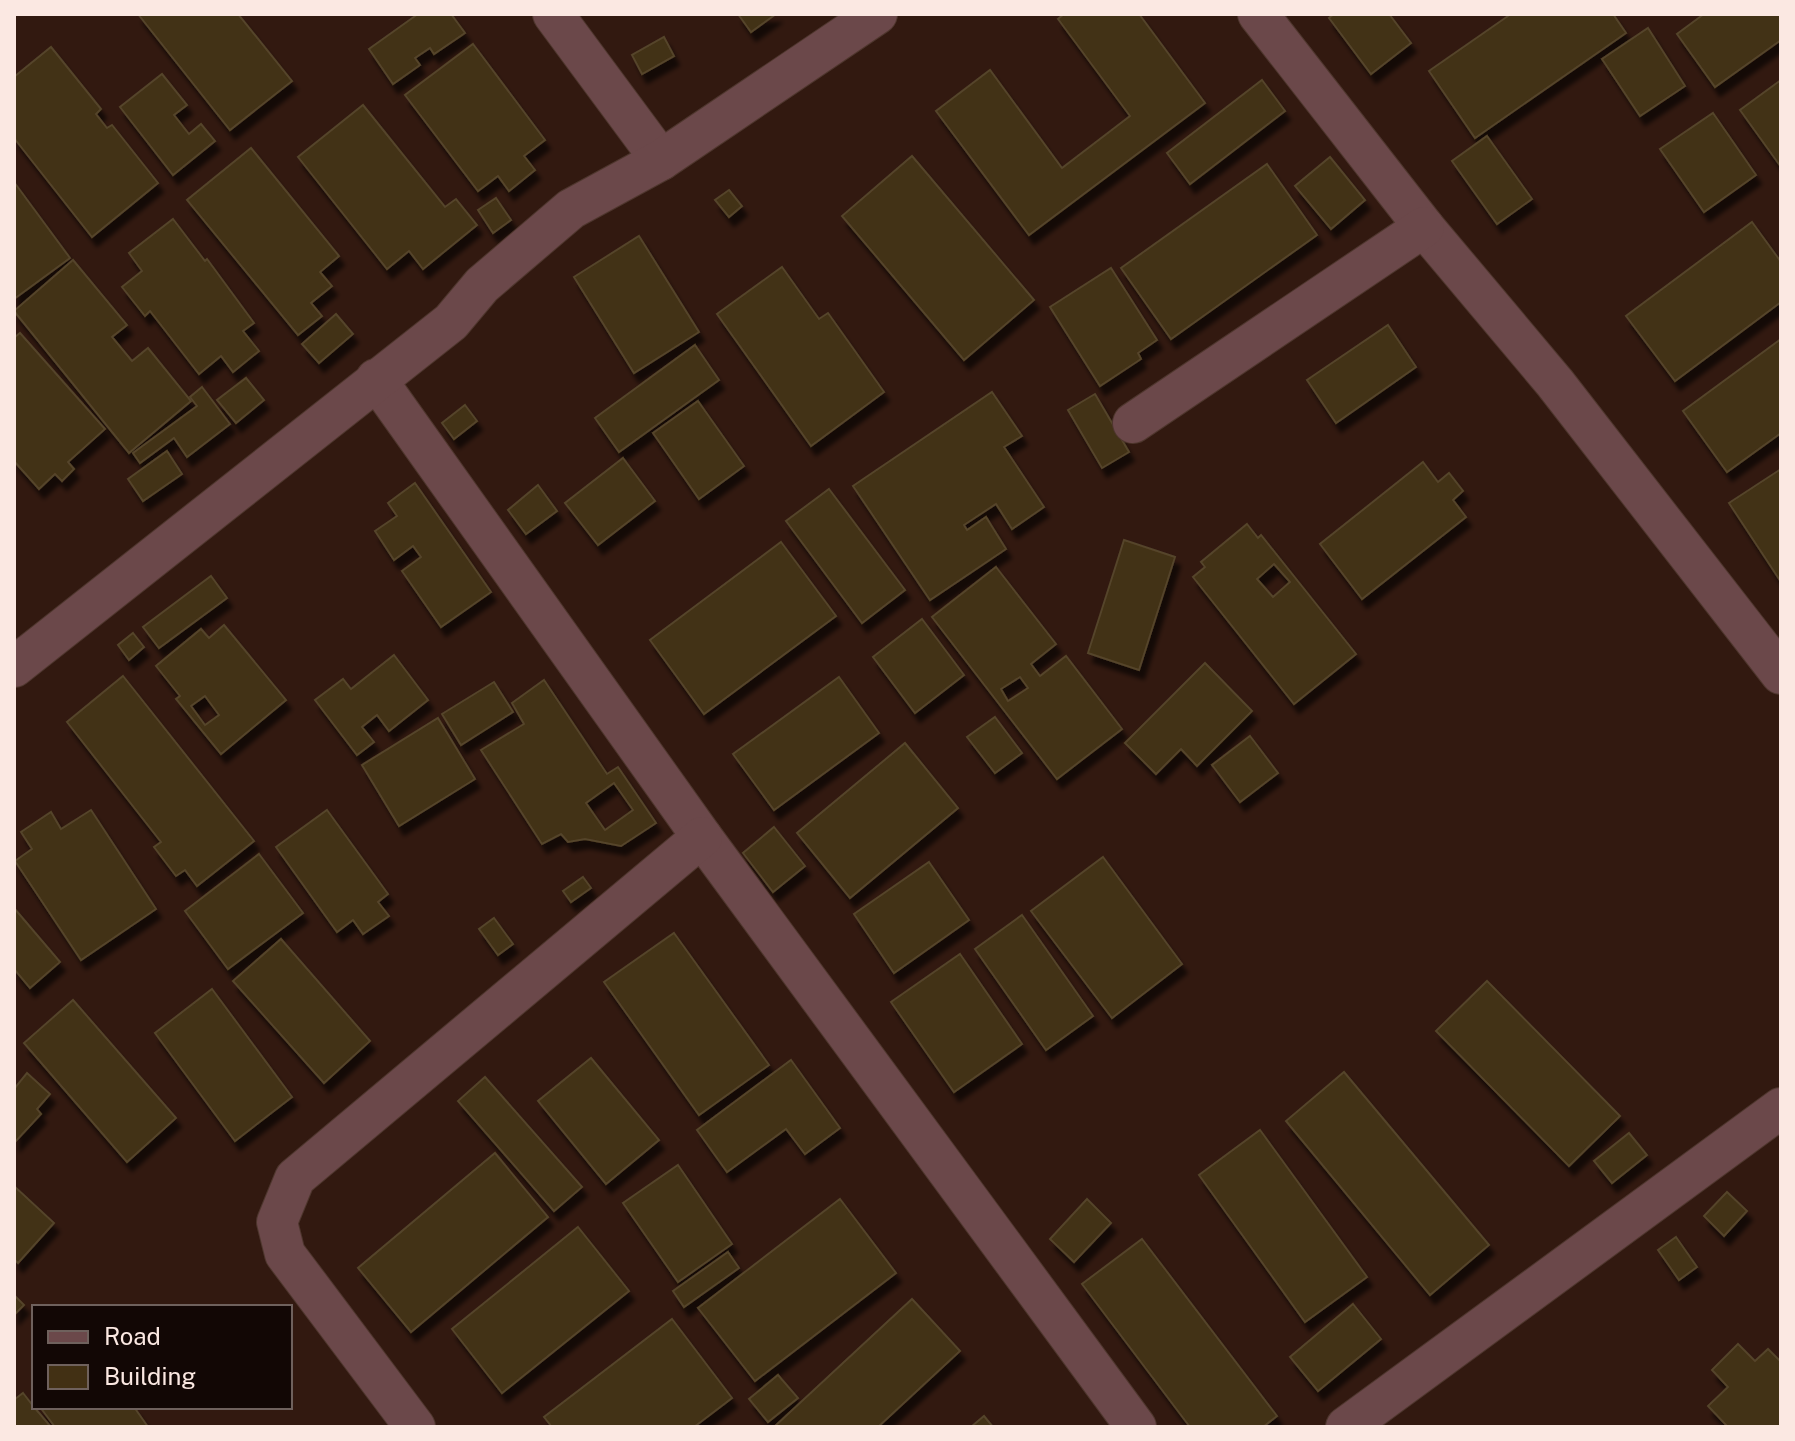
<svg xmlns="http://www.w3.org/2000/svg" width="1795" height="1441" font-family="'Public Sans',sans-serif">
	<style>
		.building { fill: #423014; stroke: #54442b; stroke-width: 2; fill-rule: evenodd; filter: url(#shadow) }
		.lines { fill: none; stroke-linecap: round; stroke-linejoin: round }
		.minor-casing { stroke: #4e362d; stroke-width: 42 }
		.minor { stroke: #6b484a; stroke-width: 40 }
	</style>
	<defs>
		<filter id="shadow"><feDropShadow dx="5" dy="9" stdDeviation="2" flood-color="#0009"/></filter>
	</defs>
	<rect width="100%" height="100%" fill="#321910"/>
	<!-- building -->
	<g class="building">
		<path d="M 138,14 L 238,14 L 292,81 L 230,130 Z"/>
		<path d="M 418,14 L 451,14 L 465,33 L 434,54 L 430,48 L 415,58 L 420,65 L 393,84 L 369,49 Z"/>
		<path d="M 738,14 L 776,14 L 751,32 Z"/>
		<path d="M 1064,14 L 1139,14 L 1205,103 L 1029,235 L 936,111 L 990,70 L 1062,168 L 1130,116 L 1058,19 Z"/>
		<path d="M 1334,14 L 1389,14 L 1411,43 L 1371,74 L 1329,18 Z"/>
		<path d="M 1511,14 L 1613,14 L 1626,33 L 1475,138 L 1429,71 Z"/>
		<path d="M 1704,14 L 1781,14 L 1781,40 L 1715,87 L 1677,34 Z"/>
		<path d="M 1648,28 L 1685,86 L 1640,116 L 1602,59 Z"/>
		<path d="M 664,37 L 674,56 L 642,74 L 632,55 Z"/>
		<path d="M 473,44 L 545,140 L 524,156 L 535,170 L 509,191 L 498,176 L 478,191 L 405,95 Z"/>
		<path d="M 51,47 L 101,109 L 96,114 L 107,128 L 112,125 L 158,183 L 92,237 L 14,138 L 14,77 Z"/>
		<path d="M 162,74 L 187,105 L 174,115 L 189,134 L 201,124 L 215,141 L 173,175 L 120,107 Z"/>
		<path d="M 1262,80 L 1285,111 L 1190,184 L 1167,153 Z"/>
		<path d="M 1781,80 L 1781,167 L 1740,110 Z"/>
		<path d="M 363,105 L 445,207 L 456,199 L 477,225 L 423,269 L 409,251 L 387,269 L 298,157 Z"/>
		<path d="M 1713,113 L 1756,175 L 1704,212 L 1660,149 Z"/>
		<path d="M 1487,136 L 1532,199 L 1497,224 L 1452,161 Z"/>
		<path d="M 251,148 L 339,256 L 320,272 L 332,286 L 311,303 L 322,316 L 298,335 L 187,200 Z"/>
		<path d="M 912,156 L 1034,300 L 964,360 L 842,216 Z"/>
		<path d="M 1330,157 L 1365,200 L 1331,229 L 1295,186 Z"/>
		<path d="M 1267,164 L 1317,235 L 1171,339 L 1121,268 Z"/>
		<path d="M 14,182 L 70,258 L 14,299 Z"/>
		<path d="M 729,190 L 742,206 L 729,217 L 715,200 Z"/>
		<path d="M 496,198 L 511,220 L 493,233 L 478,210 Z"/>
		<path d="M 173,219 L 205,261 L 207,259 L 254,323 L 243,331 L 259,351 L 233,372 L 221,356 L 199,374 L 150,311 L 145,316 L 122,287 L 142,271 L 129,253 Z"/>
		<path d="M 1752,222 L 1781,262 L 1781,302 L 1675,381 L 1626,316 Z"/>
		<path d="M 639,236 L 699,332 L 634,373 L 574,277 Z"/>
		<path d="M 73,260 L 127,325 L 112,337 L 132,361 L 148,348 L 191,401 L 129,453 L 14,311 Z"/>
		<path d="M 782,267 L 819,319 L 828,313 L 884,392 L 811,446 L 717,314 Z"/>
		<path d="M 1111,268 L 1157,340 L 1138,353 L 1141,359 L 1100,386 L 1050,307 Z"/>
		<path d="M 336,314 L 353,334 L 319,363 L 302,344 Z"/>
		<path d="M 1388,325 L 1416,367 L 1336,423 L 1307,380 Z"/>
		<path d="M 20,333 L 105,429 L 68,462 L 74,469 L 62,481 L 55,474 L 39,489 L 14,461 L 14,338 Z"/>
		<path d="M 1781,339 L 1781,433 L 1727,472 L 1683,411 Z"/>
		<path d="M 695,345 L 719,380 L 619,452 L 595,418 Z"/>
		<path d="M 246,378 L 264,400 L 236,423 L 217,400 Z"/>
		<path d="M 202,387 L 230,424 L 187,457 L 174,438 L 140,463 L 133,453 L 197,406 L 190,397 Z"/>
		<path d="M 992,392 L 1022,436 L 1004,447 L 1044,507 L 1012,529 L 996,504 L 964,525 L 967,530 L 986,517 L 1006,549 L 930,600 L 853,486 Z"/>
		<path d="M 1095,394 L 1129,452 L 1102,468 L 1068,410 Z"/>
		<path d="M 698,401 L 744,466 L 699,499 L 653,433 Z"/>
		<path d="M 465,405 L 477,421 L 454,439 L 442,423 Z"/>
		<path d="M 167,451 L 182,474 L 143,501 L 128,479 Z"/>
		<path d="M 623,458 L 655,501 L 598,545 L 565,503 Z"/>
		<path d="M 1423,462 L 1438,482 L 1449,473 L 1463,491 L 1453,500 L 1466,517 L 1362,599 L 1320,544 Z"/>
		<path d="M 1781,469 L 1781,582 L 1729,503 Z"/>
		<path d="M 415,483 L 491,592 L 441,627 L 402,571 L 421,557 L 413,546 L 394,560 L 375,531 L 397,516 L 388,503 Z"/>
		<path d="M 538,485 L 557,511 L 526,534 L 508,510 Z"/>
		<path d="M 829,489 L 905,590 L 862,623 L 786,521 Z"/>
		<path d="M 1247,524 L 1258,538 L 1261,535 L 1356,654 L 1294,704 L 1193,577 L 1205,567 L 1201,562 ZM 1274,564 L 1290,582 L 1273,597 L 1257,579 Z"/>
		<path d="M 1124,540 L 1175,557 L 1139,670 L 1088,653 Z"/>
		<path d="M 781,542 L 836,616 L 704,714 L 650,640 Z"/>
		<path d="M 996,567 L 1056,644 L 1031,664 L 1040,676 L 1066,656 L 1122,729 L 1057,779 L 932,617 ZM 1020,677 L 1028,688 L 1008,701 L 1001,689 Z"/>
		<path d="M 211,576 L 227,598 L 159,648 L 143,627 Z"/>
		<path d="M 922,619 L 964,675 L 915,713 L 873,657 Z"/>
		<path d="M 224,625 L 286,700 L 221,754 L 176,699 L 180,696 L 156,666 L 201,629 L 209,638 ZM 205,696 L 219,715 L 205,725 L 191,706 Z"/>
		<path d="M 133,633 L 144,647 L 129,660 L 118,645 Z"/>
		<path d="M 394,655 L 428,700 L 389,731 L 377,715 L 362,727 L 374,742 L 357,755 L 315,700 L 343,679 L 351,689 Z"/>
		<path d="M 1205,663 L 1252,711 L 1197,766 L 1181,749 L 1156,774 L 1125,743 Z"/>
		<path d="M 123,676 L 254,841 L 197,886 L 185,870 L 176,876 L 154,847 L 161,842 L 67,722 Z"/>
		<path d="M 839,677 L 879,733 L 774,810 L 733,754 Z"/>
		<path d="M 544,680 L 607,774 L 618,767 L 656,823 L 621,846 L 585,839 L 568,842 L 561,834 L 542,844 L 481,750 L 524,724 L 512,703 ZM 614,783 L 633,810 L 605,830 L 586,803 Z"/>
		<path d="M 494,682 L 513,712 L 461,745 L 442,714 Z"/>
		<path d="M 995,717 L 1022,753 L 995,773 L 967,737 Z"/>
		<path d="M 438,718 L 475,779 L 399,826 L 362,765 Z"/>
		<path d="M 1250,736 L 1278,773 L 1240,802 L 1212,765 Z"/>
		<path d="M 905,743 L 958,808 L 850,898 L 797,833 Z"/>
		<path d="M 91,810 L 156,909 L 81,960 L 15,861 L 32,849 L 21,832 L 51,812 L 61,829 Z"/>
		<path d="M 327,810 L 388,894 L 378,902 L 389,916 L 363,934 L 353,920 L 337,932 L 276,847 Z"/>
		<path d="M 774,827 L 805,866 L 773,892 L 743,853 Z"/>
		<path d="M 259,854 L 303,913 L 228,969 L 185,911 Z"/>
		<path d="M 1103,857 L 1182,964 L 1112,1018 L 1031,911 Z"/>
		<path d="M 929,862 L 969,920 L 894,973 L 854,914 Z"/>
		<path d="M 583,877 L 591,888 L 571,902 L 563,891 Z"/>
		<path d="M 14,908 L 60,962 L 30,988 L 14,969 Z"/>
		<path d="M 1022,915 L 1093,1016 L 1046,1050 L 975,949 Z"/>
		<path d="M 494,918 L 513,944 L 498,955 L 479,929 Z"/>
		<path d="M 674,933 L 769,1065 L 699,1115 L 604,982 Z"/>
		<path d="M 281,939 L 370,1041 L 324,1083 L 233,981 Z"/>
		<path d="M 960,954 L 1022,1044 L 954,1092 L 891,1002 Z"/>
		<path d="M 1487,981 L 1620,1116 L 1569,1166 L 1436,1031 Z"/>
		<path d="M 212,989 L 292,1097 L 235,1141 L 155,1033 Z"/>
		<path d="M 73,1000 L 176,1118 L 127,1162 L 24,1043 Z"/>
		<path d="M 591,1058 L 659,1140 L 606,1184 L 538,1101 Z"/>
		<path d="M 791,1060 L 840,1128 L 805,1154 L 786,1129 L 727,1172 L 697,1130 Z"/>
		<path d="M 1344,1072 L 1489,1245 L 1430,1295 L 1286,1121 Z"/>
		<path d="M 27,1073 L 50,1094 L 37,1109 L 41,1114 L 15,1142 L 14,1089 Z"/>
		<path d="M 485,1077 L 582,1187 L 554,1211 L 458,1101 Z"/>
		<path d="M 1260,1130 L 1367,1277 L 1305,1322 L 1199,1175 Z"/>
		<path d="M 1629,1133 L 1647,1155 L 1612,1183 L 1594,1161 Z"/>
		<path d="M 495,1153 L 548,1217 L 411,1332 L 358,1268 Z"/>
		<path d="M 678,1165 L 732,1244 L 678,1282 L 623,1203 Z"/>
		<path d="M 14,1186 L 54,1223 L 18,1263 L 14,1259 Z"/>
		<path d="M 1727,1192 L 1747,1211 L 1724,1236 L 1704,1216 Z"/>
		<path d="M 840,1199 L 896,1273 L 755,1381 L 698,1308 Z"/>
		<path d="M 1087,1199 L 1111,1223 L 1074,1262 L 1050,1239 Z"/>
		<path d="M 578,1227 L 629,1291 L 502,1393 L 452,1329 Z"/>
		<path d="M 1676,1237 L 1697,1267 L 1679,1280 L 1658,1250 Z"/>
		<path d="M 1142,1239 L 1277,1416 L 1263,1427 L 1190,1427 L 1082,1284 Z"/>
		<path d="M 728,1252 L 739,1268 L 684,1307 L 673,1291 Z"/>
		<path d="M 14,1295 L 24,1305 L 14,1315 Z"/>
		<path d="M 912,1299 L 960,1351 L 878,1427 L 774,1427 Z"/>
		<path d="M 1353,1304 L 1381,1339 L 1318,1391 L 1290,1357 Z"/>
		<path d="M 672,1319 L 732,1398 L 694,1427 L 552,1427 L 544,1417 Z"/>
		<path d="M 1738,1344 L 1755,1361 L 1768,1349 L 1781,1362 L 1781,1427 L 1728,1427 L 1708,1406 L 1728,1387 L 1712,1370 Z"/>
		<path d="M 778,1375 L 798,1398 L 768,1422 L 749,1399 Z"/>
		<path d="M 23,1393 L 34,1407 L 51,1427 L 14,1427 L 14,1400 Z"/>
		<path d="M 40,1407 L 134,1407 L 148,1427 L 55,1427 Z"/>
		<path d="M 984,1416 L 993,1427 L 971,1427 Z"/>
	</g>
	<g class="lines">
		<defs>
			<g id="minor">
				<path d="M 553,14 L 661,160"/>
				<path d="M 1258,14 L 1424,227 L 1555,383 L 1781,674"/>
				<path d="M 376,379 L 702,837 L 1136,1427"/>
				<path d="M 1133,423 L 1424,227"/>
				<path d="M 14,667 L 451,322 L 482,285 L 571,209 L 661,160 L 877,14"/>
				<path d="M 415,1427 L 285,1254 L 277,1222 L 295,1178 L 702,837"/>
				<path d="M 1346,1427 L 1781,1108"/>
			</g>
		</defs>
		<!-- minor casing -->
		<use href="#minor" class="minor-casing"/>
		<!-- minor -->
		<use href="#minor" class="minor"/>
	</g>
	<!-- border -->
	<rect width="1795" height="1441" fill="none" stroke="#fbe8e2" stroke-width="32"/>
	<!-- legend -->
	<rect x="32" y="1305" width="260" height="104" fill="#120705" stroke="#6f615d" stroke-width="2"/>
	<rect x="48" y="1331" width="40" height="12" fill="#6b484a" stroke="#6f615d" stroke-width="2"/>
	<text x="104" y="1345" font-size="24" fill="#fbe8e2">Road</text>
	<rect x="48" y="1365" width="40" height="24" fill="#423014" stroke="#6f615d" stroke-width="2"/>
	<text x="104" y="1385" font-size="24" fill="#fbe8e2">Building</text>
</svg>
